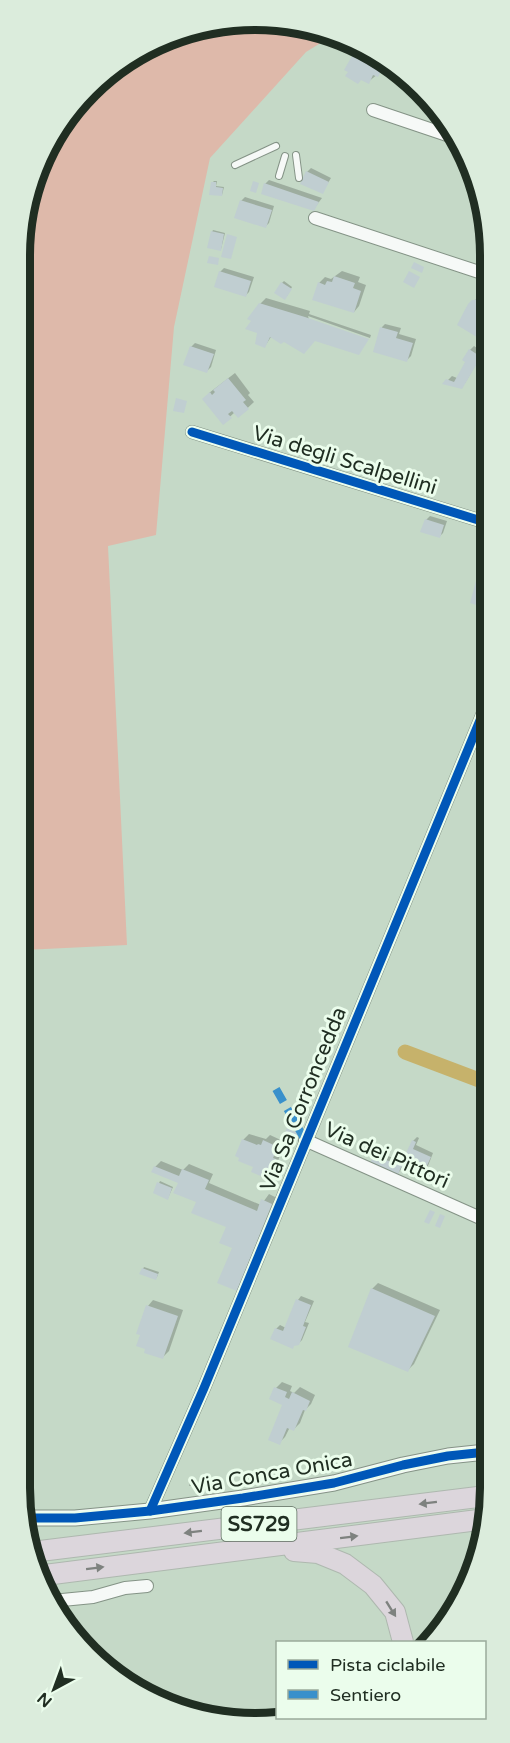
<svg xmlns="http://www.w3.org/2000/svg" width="510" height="1743" font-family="'Varela Round',sans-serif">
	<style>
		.green { fill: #deb9aa }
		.shadow { fill: #0003 }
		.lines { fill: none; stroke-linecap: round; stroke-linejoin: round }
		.canal { stroke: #c6b26b; stroke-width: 15 }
		.building { fill: #c0ced1 }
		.service-casing { stroke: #849386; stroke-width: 8 }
		.minor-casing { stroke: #849386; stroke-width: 14 }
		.tertiary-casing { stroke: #849386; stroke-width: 17 }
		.trunk-casing { stroke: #aeb8af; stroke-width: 22 }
		.service { stroke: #f6f9f7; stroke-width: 6 }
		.minor { stroke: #f6f9f7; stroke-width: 12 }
		.tertiary { stroke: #f6f9f7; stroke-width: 15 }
		.trunk { stroke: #dcd6dc; stroke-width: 20 }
		.quiet { stroke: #3990cb; stroke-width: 8; stroke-dasharray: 15 8; stroke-linecap: butt }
		.cycleway-casing { stroke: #ebfdec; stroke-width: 13 }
		.cycleway { stroke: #0057b8; stroke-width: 9 }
		.oneway { fill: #7e827f }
		.labels { text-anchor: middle; stroke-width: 6; stroke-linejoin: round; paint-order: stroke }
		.shield { fill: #ebfdec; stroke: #5d6c5f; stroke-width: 1.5 }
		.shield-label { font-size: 20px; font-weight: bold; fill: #202e22 }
		.street-label { font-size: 21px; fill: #202e22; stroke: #ebfdec }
		.rim { fill: none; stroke: #202e22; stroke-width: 8 }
	</style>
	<rect width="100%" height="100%" fill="#c5d9c7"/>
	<!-- green -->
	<path class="green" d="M 209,24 L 301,24 L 332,36 L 306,52 L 210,158 L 174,327 L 156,535 L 108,546 L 127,945 L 24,950 L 21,948 L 24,209 L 59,124 L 124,59 Z"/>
	<!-- shadow -->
	<g class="shadow">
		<path d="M 360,46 L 372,51 L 387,63 L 383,70 L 368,82 L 357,50 Z"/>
		<path d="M 311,168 L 331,178 L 322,193 L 307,172 Z"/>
		<path d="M 269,180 L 322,198 L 313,210 L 265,184 Z"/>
		<path d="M 214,181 L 217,181 L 216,186 L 224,187 L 222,195 L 212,183 Z"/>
		<path d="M 245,197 L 274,206 L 269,223 L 266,226 L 241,201 Z"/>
		<path d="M 213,230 L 225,233 L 221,249 L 212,232 Z"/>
		<path d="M 224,268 L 254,277 L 249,292 L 245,296 L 220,272 Z"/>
		<path d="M 342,271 L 360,277 L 358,282 L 366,285 L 359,306 L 354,312 L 319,283 L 325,277 L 331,279 Z"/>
		<path d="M 284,281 L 292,287 L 287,296 L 282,283 Z"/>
		<path d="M 484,296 L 488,300 L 488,326 L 480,337 L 474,301 L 478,297 Z"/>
		<path d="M 266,298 L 310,311 L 309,314 L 371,335 L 370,338 L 308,316 L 315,340 L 284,340 L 271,337 L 265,346 L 260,304 Z"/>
		<path d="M 385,324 L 401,328 L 399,334 L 416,339 L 411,356 L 407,360 L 375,351 L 382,327 Z"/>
		<path d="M 195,343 L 216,350 L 211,367 L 207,371 L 191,347 Z"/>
		<path d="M 474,346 L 483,352 L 465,383 L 445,383 L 452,376 L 457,378 L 467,362 L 470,350 Z"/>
		<path d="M 235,373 L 250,393 L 248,395 L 254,402 L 239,416 L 235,412 L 223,423 L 209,393 Z"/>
		<path d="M 430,516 L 447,521 L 443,533 L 439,537 L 426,520 Z"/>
		<path d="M 485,563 L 488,564 L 488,605 L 486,607 L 482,567 Z"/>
		<path d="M 249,1134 L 266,1139 L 270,1135 L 283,1141 L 278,1152 L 281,1153 L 274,1171 L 268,1177 L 255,1167 L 243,1140 Z"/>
		<path d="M 417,1137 L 419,1138 L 416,1145 L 433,1153 L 426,1171 L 422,1174 L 403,1166 L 397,1175 L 375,1156 L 379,1152 L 400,1161 L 403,1157 L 406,1158 L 413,1141 Z"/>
		<path d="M 161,1161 L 183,1170 L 189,1164 L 213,1174 L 209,1183 L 261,1205 L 269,1194 L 277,1198 L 242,1283 L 236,1289 L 233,1247 L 227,1226 L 197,1201 L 180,1182 L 155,1167 Z"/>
		<path d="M 160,1181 L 173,1187 L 168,1198 L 155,1192 Z"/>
		<path d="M 144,1267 L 159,1272 L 157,1277 L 156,1278 L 143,1269 Z"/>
		<path d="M 378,1283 L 440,1310 L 414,1364 L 408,1370 L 372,1289 Z"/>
		<path d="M 301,1296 L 314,1301 L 305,1322 L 309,1323 L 302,1340 L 298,1344 L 276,1329 L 280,1325 L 286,1328 L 298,1300 Z"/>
		<path d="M 153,1300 L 183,1310 L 169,1351 L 163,1357 L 148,1306 Z"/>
		<path d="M 282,1382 L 292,1386 L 290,1391 L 294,1393 L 300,1387 L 315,1395 L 311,1404 L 305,1410 L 300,1423 L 294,1429 L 290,1427 L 285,1437 L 279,1443 L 284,1404 L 276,1388 Z"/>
		<path d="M 191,1479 L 195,1479 L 192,1486 L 189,1486 Z"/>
		<path d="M 60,1614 L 69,1614 L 68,1628 Z"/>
		<path d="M 148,1697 L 157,1697 L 157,1701 L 151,1699 Z"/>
	</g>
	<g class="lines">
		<!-- canal -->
		<path class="canal" d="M 405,1052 L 487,1083"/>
	</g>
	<!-- building -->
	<g class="building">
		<path d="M 361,47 L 372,51 L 386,62 L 378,77 L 373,75 L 369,84 L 361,80 L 358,84 L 345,76 L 348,72 L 344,70 L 356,49 Z"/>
		<path d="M 306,171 L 329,182 L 323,194 L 300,184 Z"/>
		<path d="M 253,181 L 259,183 L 256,193 L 250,191 Z"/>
		<path d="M 211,182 L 216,182 L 216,187 L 223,188 L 222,196 L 209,195 Z"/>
		<path d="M 264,183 L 319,202 L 314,211 L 261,194 Z"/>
		<path d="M 240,200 L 272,210 L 266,228 L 234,218 Z"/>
		<path d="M 211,231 L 224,234 L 221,251 L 207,248 Z"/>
		<path d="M 227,234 L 237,237 L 231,259 L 221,257 Z"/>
		<path d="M 209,256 L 219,258 L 218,265 L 207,263 Z"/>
		<path d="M 414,262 L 424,267 L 422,273 L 411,268 Z"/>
		<path d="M 219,271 L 251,281 L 246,297 L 214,287 Z"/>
		<path d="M 409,271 L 420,277 L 414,288 L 403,282 Z"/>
		<path d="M 334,276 L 355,283 L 353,288 L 361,291 L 354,313 L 312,300 L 318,282 L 325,285 L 327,281 L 332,282 Z"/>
		<path d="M 281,282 L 292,289 L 285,300 L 274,293 Z"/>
		<path d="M 480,299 L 485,302 L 488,310 L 488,326 L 480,339 L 457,325 L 468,304 L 472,300 Z"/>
		<path d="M 259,303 L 305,317 L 369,339 L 359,355 L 315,341 L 304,354 L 284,342 L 281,344 L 270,337 L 265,348 L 255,344 L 257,333 L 245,329 L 251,321 L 247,319 Z"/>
		<path d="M 380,327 L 398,332 L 396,338 L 413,343 L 407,362 L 373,352 Z"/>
		<path d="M 190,346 L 214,354 L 207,373 L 183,365 Z"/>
		<path d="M 469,349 L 481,357 L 462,389 L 442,384 L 446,379 L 454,382 L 465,362 L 462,360 Z"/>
		<path d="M 228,378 L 246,400 L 243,402 L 249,409 L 238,418 L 232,411 L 228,414 L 232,418 L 223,425 L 202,399 L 210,392 L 212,395 L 215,392 L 213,390 Z"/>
		<path d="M 176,398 L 187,401 L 184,413 L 173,411 Z"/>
		<path d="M 425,519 L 444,525 L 440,538 L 420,532 Z"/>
		<path d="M 480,566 L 488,569 L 486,608 L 470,603 Z"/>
		<path d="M 287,1128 L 298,1133 L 294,1141 L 283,1137 Z"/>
		<path d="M 242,1139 L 257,1145 L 258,1144 L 261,1145 L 263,1140 L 278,1147 L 273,1158 L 276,1159 L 268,1179 L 251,1172 L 253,1167 L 238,1161 L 239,1158 L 235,1156 Z"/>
		<path d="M 412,1140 L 416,1142 L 413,1149 L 431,1157 L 422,1176 L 401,1167 L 397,1177 L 369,1165 L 374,1155 L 396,1164 L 398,1160 L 402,1162 Z"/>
		<path d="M 154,1166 L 179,1176 L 182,1169 L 209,1180 L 205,1189 L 257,1211 L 261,1199 L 272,1204 L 237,1291 L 217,1283 L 232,1248 L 219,1243 L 226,1227 L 191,1213 L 196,1202 L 173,1193 L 178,1183 L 151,1172 Z"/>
		<path d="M 157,1182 L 172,1188 L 168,1200 L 153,1193 Z"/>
		<path d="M 430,1210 L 435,1212 L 429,1224 L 424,1222 Z"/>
		<path d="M 440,1214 L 445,1216 L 440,1228 L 435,1226 Z"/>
		<path d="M 142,1268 L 158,1274 L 156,1280 L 139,1274 Z"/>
		<path d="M 371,1288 L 435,1316 L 408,1372 L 348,1347 Z"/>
		<path d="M 296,1299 L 311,1305 L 303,1326 L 306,1327 L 299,1345 L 294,1346 L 293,1349 L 270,1339 L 275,1328 L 283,1331 Z"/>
		<path d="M 146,1305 L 178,1316 L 163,1359 L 144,1353 L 145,1349 L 136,1346 L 140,1335 L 136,1334 Z"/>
		<path d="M 274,1387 L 287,1392 L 285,1397 L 289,1399 L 292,1392 L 310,1401 L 306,1411 L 303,1410 L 294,1431 L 287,1428 L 280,1445 L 268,1440 L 282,1405 L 269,1399 Z"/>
	</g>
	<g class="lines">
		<defs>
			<g id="service">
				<path d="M 296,155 L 299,178"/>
				<path d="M 235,165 L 276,146"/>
				<path d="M 279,176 L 285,156"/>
			</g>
			<g id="minor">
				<path d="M 373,110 L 456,138"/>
				<path d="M 315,218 L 488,275"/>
				<path d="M 192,432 L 488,523"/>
				<path d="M 305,1140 L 487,1221"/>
				<path d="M 150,1511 L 204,1388 L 488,701"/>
				<path d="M 52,1601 L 93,1597 L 125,1588 L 147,1586"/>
			</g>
			<path id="tertiary" d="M 25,1518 L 75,1518 L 150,1511 L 243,1498 L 334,1483 L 403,1465 L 448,1456 L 486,1452"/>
			<g id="trunk">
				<path d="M 294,1551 L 318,1553 L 345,1564 L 373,1585 L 395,1612 L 403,1642"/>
				<path d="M 32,1552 L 486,1496"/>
				<path d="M 37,1576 L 486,1519"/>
			</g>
		</defs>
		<!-- service casing -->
		<use href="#service" class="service-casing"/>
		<!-- minor casing -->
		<use href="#minor" class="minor-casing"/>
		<!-- tertiary casing -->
		<use href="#tertiary" class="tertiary-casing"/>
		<!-- trunk casing -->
		<use href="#trunk" class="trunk-casing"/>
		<!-- service -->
		<use href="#service" class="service"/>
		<!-- minor -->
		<use href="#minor" class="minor"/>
		<!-- tertiary -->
		<use href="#tertiary" class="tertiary"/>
		<!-- trunk -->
		<use href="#trunk" class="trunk"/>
		<!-- quiet -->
		<path class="quiet" d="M 276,1089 L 305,1140"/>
		<defs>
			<g id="cycleway">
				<path d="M 192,432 L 488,523"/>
				<path d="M 150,1511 L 204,1388 L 488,701"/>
				<path d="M 25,1518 L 75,1518 L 150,1511 L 243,1498 L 334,1483 L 403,1465 L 448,1456 L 486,1452"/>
			</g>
		</defs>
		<!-- cycleway casing -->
		<use href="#cycleway" class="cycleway-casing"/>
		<!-- cycleway -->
		<use href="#cycleway" class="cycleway"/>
	</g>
	<!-- one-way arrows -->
	<defs><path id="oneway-solid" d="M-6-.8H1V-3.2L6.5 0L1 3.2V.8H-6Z" transform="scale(1.5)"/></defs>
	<g class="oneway">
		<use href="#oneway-solid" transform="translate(428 1503) rotate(173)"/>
		<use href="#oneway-solid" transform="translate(193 1532) rotate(173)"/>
		<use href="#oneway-solid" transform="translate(349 1537) rotate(-7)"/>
		<use href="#oneway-solid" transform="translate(95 1568) rotate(-7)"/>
		<use href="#oneway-solid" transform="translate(391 1609) rotate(58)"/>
	</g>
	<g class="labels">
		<!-- shield labels -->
		<rect class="shield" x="221.5" y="1507" width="75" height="34" rx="4.5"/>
		<g class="shield-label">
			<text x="259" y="1531">SS729</text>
		</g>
		<!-- street labels -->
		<g class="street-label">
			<text transform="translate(345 460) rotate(17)" y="7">Via degli Scalpellini</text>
			<text transform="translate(303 1099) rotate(-68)" y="7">Via Sa Corroncedda</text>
			<text transform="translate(387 1155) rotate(24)" y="7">Via dei Pittori</text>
			<text transform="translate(272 1473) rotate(-10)" y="7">Via Conca Onica</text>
		</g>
	</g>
	<!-- crop -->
	<path d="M0 0H510V1743H0ZM255 30H255A225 225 0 0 1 480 255V1488A225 225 0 0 1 255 1713H255A225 225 0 0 1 30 1488V255A225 225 0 0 1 255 30Z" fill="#dbecdc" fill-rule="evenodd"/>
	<path class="rim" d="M255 30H255A225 225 0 0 1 480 255V1488A225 225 0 0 1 255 1713H255A225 225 0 0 1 30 1488V255A225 225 0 0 1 255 30Z"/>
	<!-- legend -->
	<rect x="276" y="1641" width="210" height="78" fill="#ebfdec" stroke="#9aaa9b" stroke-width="1.5"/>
	<rect x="288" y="1660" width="30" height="9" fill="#0057b8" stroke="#9aaa9b" stroke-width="1.5"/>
	<text x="330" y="1671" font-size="18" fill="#202e22">Pista ciclabile</text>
	<rect x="288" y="1690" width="30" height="9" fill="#3990cb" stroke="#9aaa9b" stroke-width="1.5"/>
	<text x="330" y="1701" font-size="18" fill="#202e22">Sentiero</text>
	<!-- north arrow -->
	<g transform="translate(54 1689) rotate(221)" stroke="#ebfdec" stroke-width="4.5" paint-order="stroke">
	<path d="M0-4.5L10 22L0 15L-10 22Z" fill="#202e22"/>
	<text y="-9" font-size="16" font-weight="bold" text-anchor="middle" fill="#202e22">N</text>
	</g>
</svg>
